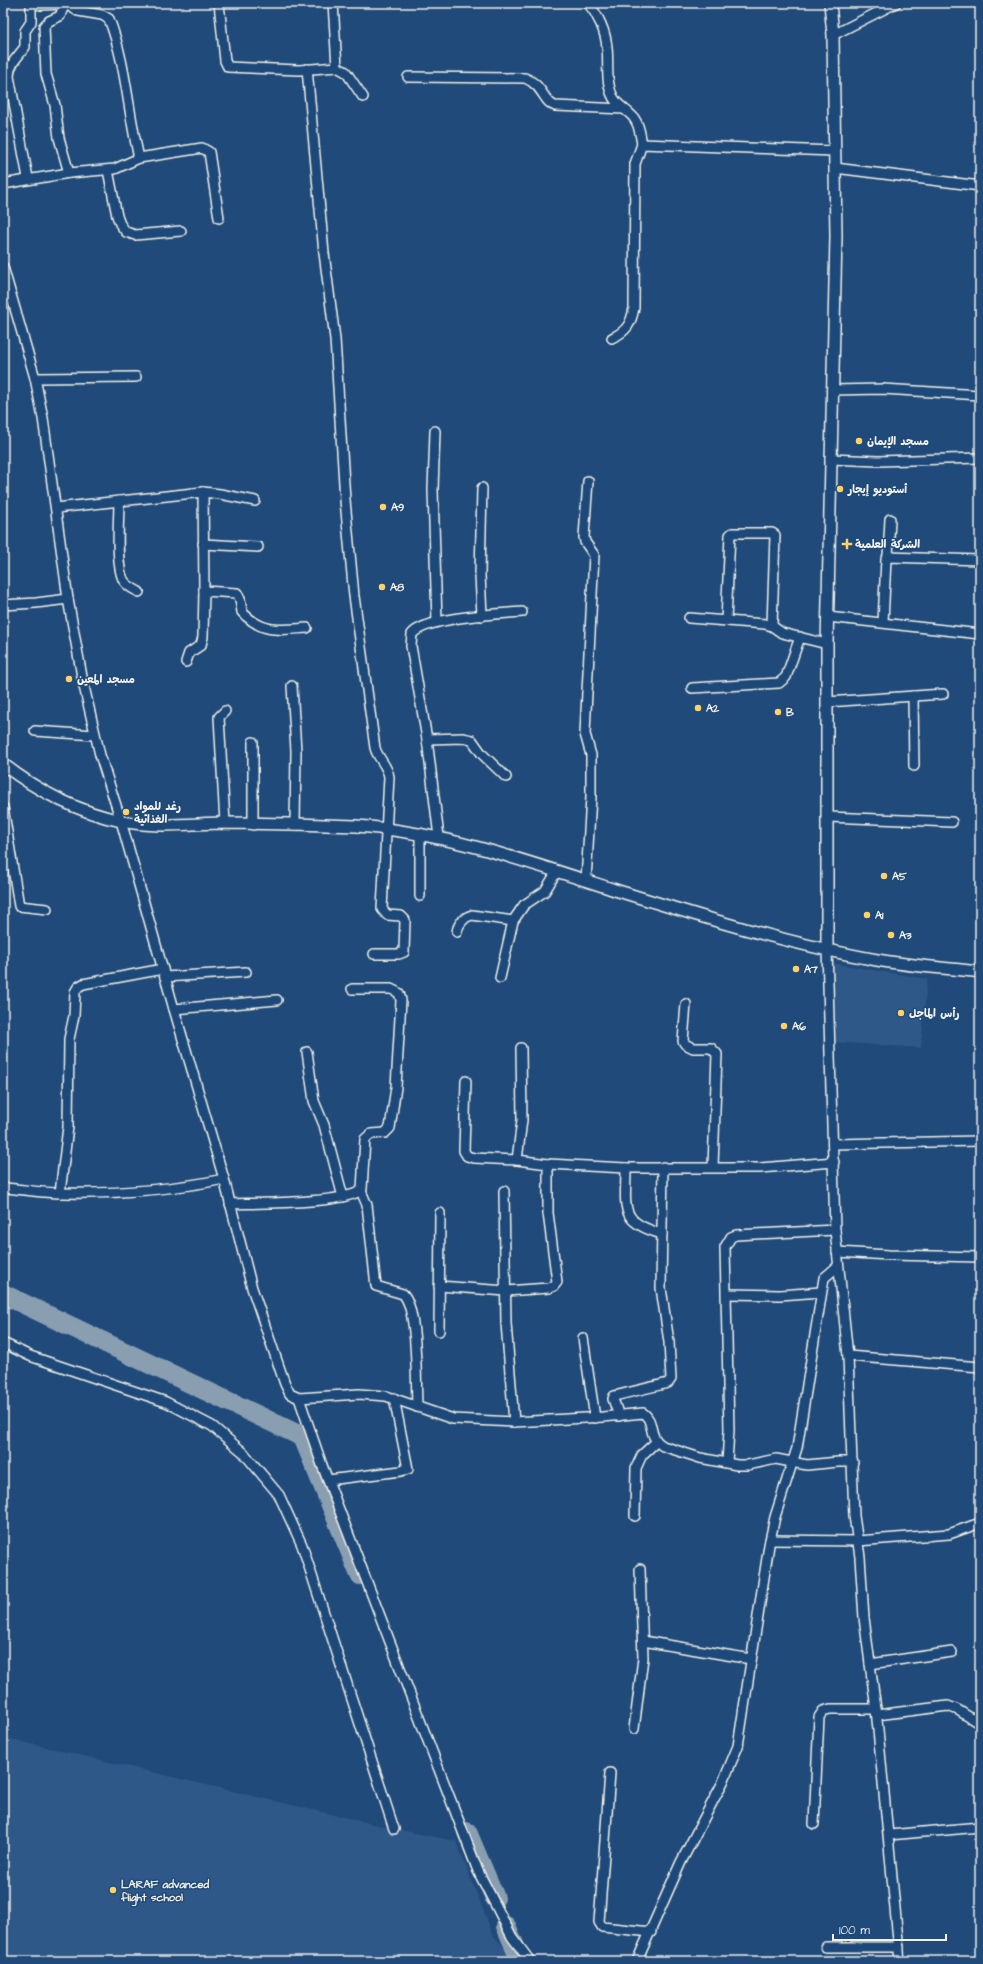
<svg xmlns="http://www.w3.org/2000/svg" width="983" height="1964" font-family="'Architects Daughter','Playpen Sans Arabic',sans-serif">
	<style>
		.built { fill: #2f5888 }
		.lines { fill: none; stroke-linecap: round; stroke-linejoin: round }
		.taxiway { stroke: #8a9eb1; stroke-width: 20 }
		.minor-casing { stroke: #f4f1e8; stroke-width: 12 }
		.tertiary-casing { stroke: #f4f1e8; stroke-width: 14 }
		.minor { stroke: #1f4a7a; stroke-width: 9 }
		.tertiary { stroke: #1f4a7a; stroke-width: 11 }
		.poi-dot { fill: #ffd166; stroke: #1f4a7a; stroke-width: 1.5 }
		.labels { text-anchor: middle; stroke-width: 3; stroke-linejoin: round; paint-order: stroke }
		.poi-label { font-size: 11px; font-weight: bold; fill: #f4f1e8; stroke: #1f4a7a; text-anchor: start }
	</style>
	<rect width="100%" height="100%" fill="#1f4a7a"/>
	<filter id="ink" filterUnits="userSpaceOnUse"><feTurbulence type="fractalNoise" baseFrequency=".025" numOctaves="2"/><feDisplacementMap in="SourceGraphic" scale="8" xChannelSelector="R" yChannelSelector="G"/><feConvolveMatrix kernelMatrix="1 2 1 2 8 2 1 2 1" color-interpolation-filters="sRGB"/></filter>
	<g filter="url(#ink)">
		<!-- built -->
		<g class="built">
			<path d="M 832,963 L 927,979 L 921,1048 L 834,1042 Z"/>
			<path d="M 3,1737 L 394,1829 L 456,1841 L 493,1935 L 516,1961 L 3,1961 Z"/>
		</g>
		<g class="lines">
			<!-- taxiway -->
			<g class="taxiway">
				<path d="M 3,1294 L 303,1437 L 360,1575"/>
				<path d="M 467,1832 L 495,1898"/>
				<path d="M 506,1926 L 521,1961"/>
			</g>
			<defs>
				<g id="minor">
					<path d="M 35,3 L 40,5 L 66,4 L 78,11 L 102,15 L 109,19 C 126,62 128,112 139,158"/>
					<path d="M 65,3 L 60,16 L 49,21 L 44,26 L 46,74 L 55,105 L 59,138 L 69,173"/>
					<path d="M 219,3 L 225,61 L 228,67 L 299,70 L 337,67 L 346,72 L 363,97"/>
					<path d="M 333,3 L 337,67"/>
					<path d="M 588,3 C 598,15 606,32 607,48 C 609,63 605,82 613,97 C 617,105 624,108 630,114 C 639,121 640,134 642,144"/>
					<path d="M 833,35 L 896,3"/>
					<path d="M 307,69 L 324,253 L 335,339 L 345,500 L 354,596 L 375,748 C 378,759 388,766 389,777 L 382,909 L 387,915 L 401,916 L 405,920 L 404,952 L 399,954 L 374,954"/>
					<path d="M 408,77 L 525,78 C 543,85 544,103 555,106 L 624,109"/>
					<path d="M 835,168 L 980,186"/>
					<path d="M 108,170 L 117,216 L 120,224 L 126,232 L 135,235 L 181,231"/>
					<path d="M 28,178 L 9,76 L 10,69 L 14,61 L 25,47 L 25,31 L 31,22 L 31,3"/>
					<path d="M 3,184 L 69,173 L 115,169 L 139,158 L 202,148 L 209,152 L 219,218"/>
					<path d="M 3,267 L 35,378 L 43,418 L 68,599 L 83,682 L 100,755 L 121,821 L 174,1009 L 224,1179 L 252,1288 L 285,1384 L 290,1394 L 299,1398 L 359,1394 L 386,1396 L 453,1419 L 514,1422 L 603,1417 L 643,1413 C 656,1422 646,1436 663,1446 L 700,1458 L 737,1465 L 748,1465 L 776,1459 L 807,1465 L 838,1462 L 853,1462"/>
					<path d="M 612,338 C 627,331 631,324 634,308 L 635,164 L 642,144 L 834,151"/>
					<path d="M 35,378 L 136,377"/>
					<path d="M 832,390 L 883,389 L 980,395"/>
					<path d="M 435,431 L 433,490 L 437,622"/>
					<path d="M 830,459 L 878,461 L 980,458"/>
					<path d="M 482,488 L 480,575 L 482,616"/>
					<path d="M 119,501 C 119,519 115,567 124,581 C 128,587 134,589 139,592"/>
					<path d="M 56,508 L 203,492 L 220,494 L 255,501"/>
					<path d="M 203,544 L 258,547"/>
					<path d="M 888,557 L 890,519"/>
					<path d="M 204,591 L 237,593 L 240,599 L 242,612 C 263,634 279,630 307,628"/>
					<path d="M 3,605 L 36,603 L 68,599"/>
					<path d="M 828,617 L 980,634"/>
					<path d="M 689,618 L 765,624 L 772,626 L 782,633 L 827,644"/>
					<path d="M 726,621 L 730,535 L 732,533 L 772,533 L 775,535 L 772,626"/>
					<path d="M 883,622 L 886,559 L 888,557 L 980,560"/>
					<path d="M 186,662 L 189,653 L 201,645 L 203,637 L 204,591 L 203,492"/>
					<path d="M 292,686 L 296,751 L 295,825"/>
					<path d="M 692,688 L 779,683 L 786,677 L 800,637"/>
					<path d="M 913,696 L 914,766"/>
					<path d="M 827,702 L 943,694"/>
					<path d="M 35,731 L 95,735"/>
					<path d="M 427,739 L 463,738 L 472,740 L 482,754 L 506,777"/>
					<path d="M 3,807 L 19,906 L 47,909"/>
					<path d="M 828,817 L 952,822"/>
					<path d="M 225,823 L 219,717 L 225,711"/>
					<path d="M 253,825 L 253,742"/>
					<path d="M 439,837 L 427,739 L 411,646 L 412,634 C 427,617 498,614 522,612"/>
					<path d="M 586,880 L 591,797 L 591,755 L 585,734 L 586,712 L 594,555 L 585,542 L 584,537 L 588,481"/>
					<path d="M 420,896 L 420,833"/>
					<path d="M 457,932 C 458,924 464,917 472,915 L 513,921"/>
					<path d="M 827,949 L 835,1230 L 848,1356 L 854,1516 L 860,1557 L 864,1618 L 876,1709 L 900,1961"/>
					<path d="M 165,977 L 246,972"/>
					<path d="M 500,978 L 513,921 L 524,905 L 545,891 L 557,871"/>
					<path d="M 686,1004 L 683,1041 L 685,1044 L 693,1048 L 711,1048 L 717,1054 L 713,1167"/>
					<path d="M 174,1009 L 277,1000"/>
					<path d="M 307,1052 L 314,1101 L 324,1125 L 343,1197"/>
					<path d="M 466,1081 L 464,1151 L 467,1156 L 474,1158 L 517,1160 L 548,1164 L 626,1168 L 760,1168 L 834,1162"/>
					<path d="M 833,1144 L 980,1141"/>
					<path d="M 517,1160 L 522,1120 L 521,1048"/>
					<path d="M 626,1168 C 626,1207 618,1222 662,1234"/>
					<path d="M 3,1188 C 22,1189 41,1193 61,1193 C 115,1194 171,1190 224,1179"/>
					<path d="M 361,1191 L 367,1205 L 376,1286 L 403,1294 C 418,1308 416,1384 417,1407"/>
					<path d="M 504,1191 L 506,1323 L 514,1422"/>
					<path d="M 60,1193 L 68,1127 L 69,1039 L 74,1016 L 75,992 L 78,987 L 83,984 L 163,969"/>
					<path d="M 230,1204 C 252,1203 350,1204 362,1189 L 365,1139 L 371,1134 L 385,1133 L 390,1128 L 396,1087 L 401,1000 L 399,993 L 391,989 L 352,989"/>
					<path d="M 837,1252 L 889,1255 L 980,1257"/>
					<path d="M 439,1286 L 506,1291 L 549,1288 L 554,1286 L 557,1282 L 548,1213 L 548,1164"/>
					<path d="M 727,1294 L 780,1295 L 821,1292"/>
					<path d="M 439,1331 L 440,1213"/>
					<path d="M 583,1338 L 595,1418"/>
					<path d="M 3,1343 L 30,1356 L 166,1402 L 212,1426 L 243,1452 L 279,1495 L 302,1545 L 394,1829"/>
					<path d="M 848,1356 L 980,1367"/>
					<path d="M 299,1398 L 322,1465 L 478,1871 L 512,1937 L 530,1961"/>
					<path d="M 619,1416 L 613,1399 L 614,1396 L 668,1383 L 671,1379 L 669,1342 L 661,1288 L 663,1167"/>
					<path d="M 727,1463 L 729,1430 L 725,1247 L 731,1237 L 736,1235 L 835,1230"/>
					<path d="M 328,1480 L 401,1471 L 408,1469 L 394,1398"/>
					<path d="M 635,1516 L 636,1468 L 642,1455 L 656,1442"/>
					<path d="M 770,1540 L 857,1541 L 949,1534 L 980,1523"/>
					<path d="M 643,1641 L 751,1659"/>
					<path d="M 870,1664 L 952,1652"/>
					<path d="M 877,1715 L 948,1706 L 958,1710 L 980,1724"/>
					<path d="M 634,1729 L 643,1658 L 640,1569"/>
					<path d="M 610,1773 L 599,1922 L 602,1927 L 651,1932"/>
					<path d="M 814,1824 L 819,1717 L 823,1711 L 830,1709 L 876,1709"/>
					<path d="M 889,1835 L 980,1827"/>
					<path d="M 826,1947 L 899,1947"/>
					<path d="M 637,1961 L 681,1862 L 723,1782 L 738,1746 L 769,1545 L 775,1517 L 797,1448 L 824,1278 L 838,1266"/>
				</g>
				<g id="tertiary">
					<path d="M 3,764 C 37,791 80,813 122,821 C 153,828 188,824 219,823 C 265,823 310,824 356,826 C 444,832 528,862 612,889 C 699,916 788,944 877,960 C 911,966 946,968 980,972"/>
					<path d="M 827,949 L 827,644 L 836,236 L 833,35 L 830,3"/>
				</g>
			</defs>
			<!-- minor casing -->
			<use href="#minor" class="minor-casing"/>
			<!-- tertiary casing -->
			<use href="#tertiary" class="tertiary-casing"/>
			<!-- minor -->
			<use href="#minor" class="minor"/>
			<!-- tertiary -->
			<use href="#tertiary" class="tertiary"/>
		</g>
	</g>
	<!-- markers -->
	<g class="poi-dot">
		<circle cx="859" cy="441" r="4"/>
		<circle cx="840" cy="489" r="4"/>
		<circle cx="383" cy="507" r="4"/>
		<path d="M845 538h4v4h4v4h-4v4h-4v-4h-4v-4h4z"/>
		<circle cx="382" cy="587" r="4"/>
		<circle cx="69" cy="679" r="4"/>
		<circle cx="698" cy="708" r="4"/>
		<circle cx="778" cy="712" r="4"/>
		<circle cx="126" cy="812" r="4"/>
		<circle cx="884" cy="876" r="4"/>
		<circle cx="867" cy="915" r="4"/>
		<circle cx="891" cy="935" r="4"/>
		<circle cx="796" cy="969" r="4"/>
		<circle cx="901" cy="1013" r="4"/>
		<circle cx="784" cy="1026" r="4"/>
		<circle cx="113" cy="1890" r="4"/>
	</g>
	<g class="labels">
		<!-- poi labels -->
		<g class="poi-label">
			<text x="867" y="445">مسجد الإيمان</text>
			<text x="848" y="493">أستوديو إيجار</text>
			<text x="391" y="511">A9</text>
			<text x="855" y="548">الشركة العلمية</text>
			<text x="390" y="591">A8</text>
			<text x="77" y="683">مسجد المعين</text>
			<text x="706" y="712">A2</text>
			<text x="786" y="716">B</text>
			<text x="134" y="810">رغد للمواد<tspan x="134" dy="13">الغذائية</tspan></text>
			<text x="892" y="880">A5</text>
			<text x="875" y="919">A1</text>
			<text x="899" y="939">A3</text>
			<text x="804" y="973">A7</text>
			<text x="909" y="1017">رأس الماجل</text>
			<text x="792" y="1030">A6</text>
			<text x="121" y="1888">LARAF advanced<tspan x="121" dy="13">flight school</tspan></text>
		</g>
	</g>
	<!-- margin -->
	<rect width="983" height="1964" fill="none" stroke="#1f4a7a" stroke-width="16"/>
	<rect x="8" y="8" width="967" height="1948" fill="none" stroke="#f4f1e8" stroke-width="1.5" filter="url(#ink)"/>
	<!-- scale -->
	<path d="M833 1934v6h113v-6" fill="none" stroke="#f4f1e8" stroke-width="2"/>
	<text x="839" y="1934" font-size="12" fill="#f4f1e8" stroke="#1f4a7a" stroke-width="3" paint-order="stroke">100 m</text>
</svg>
